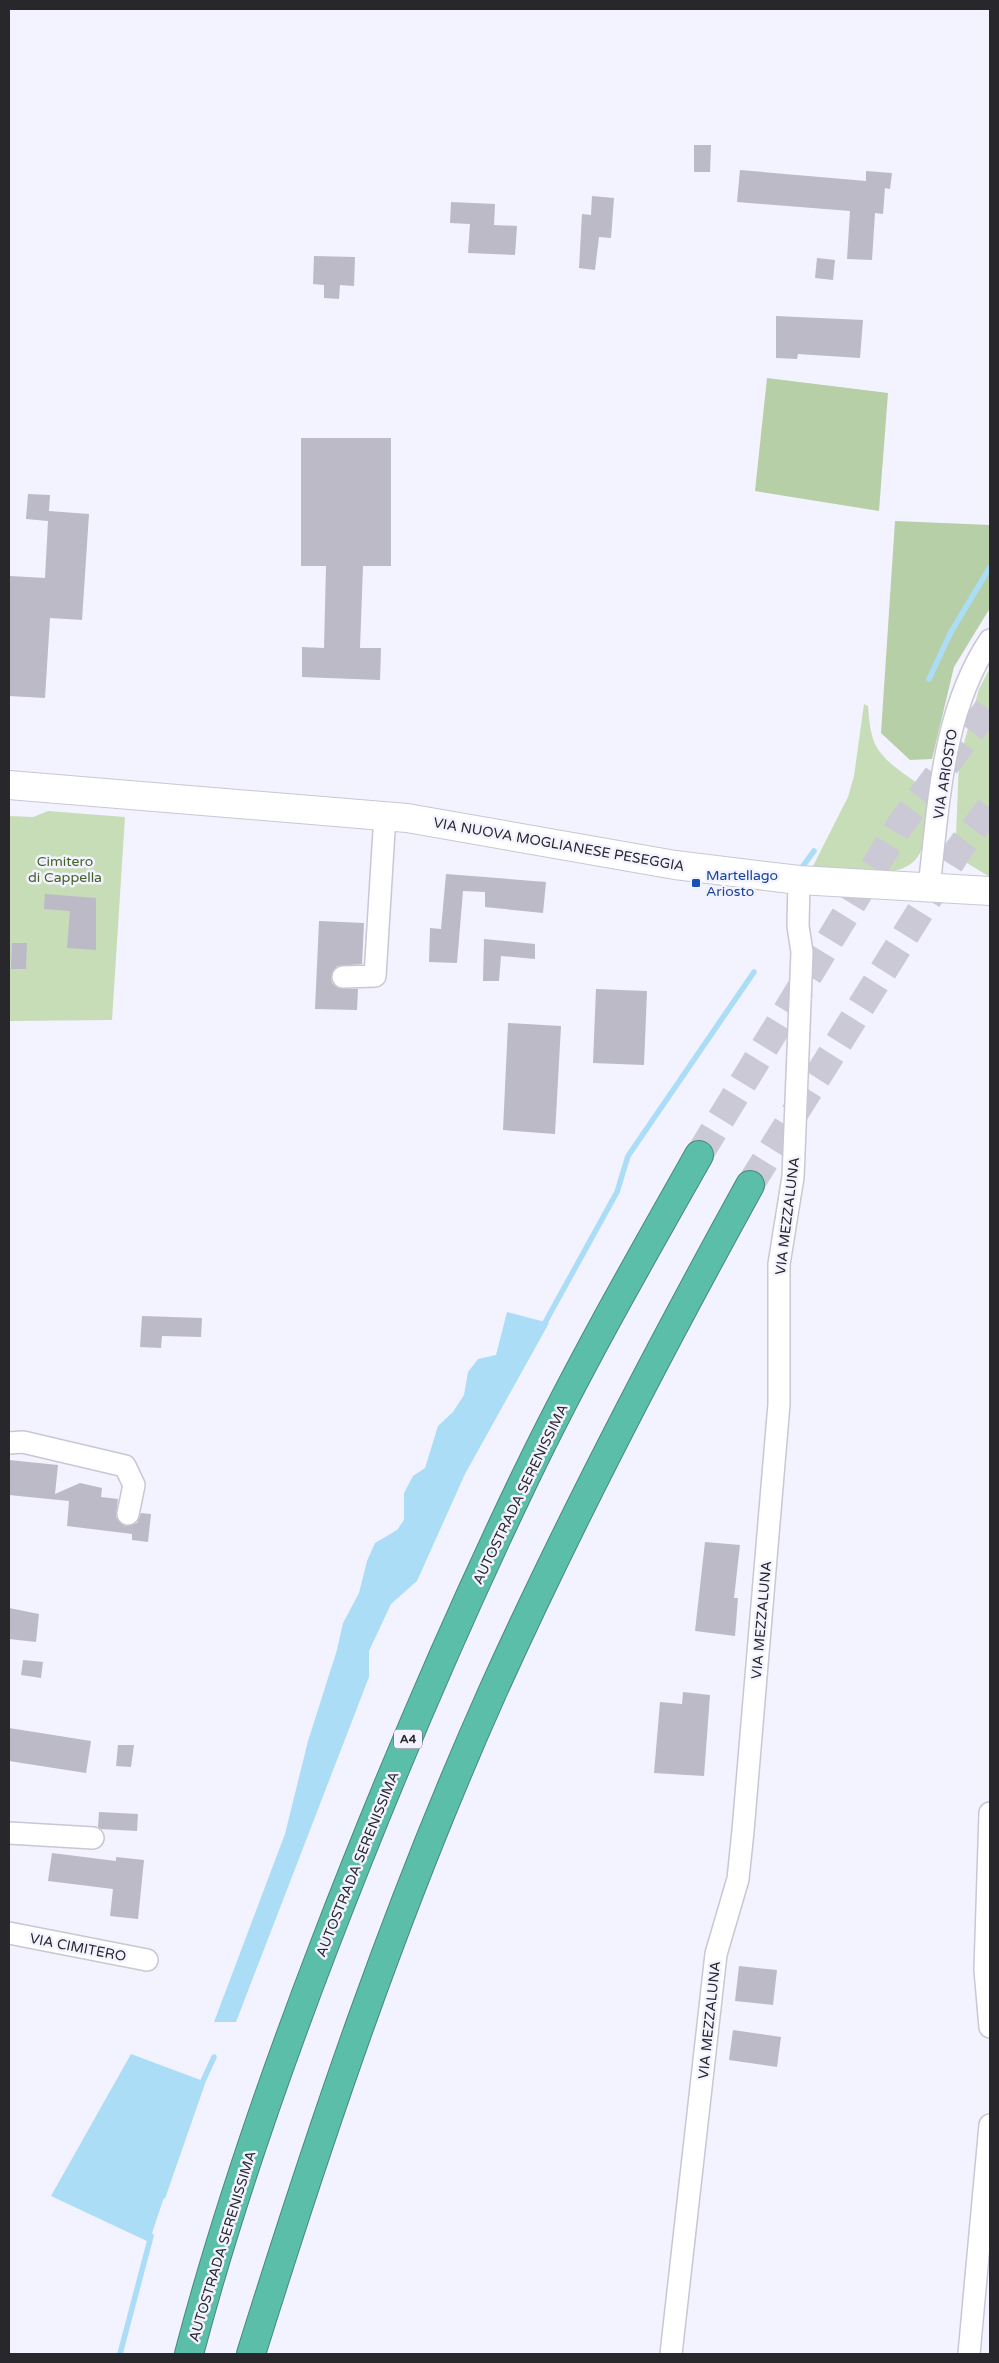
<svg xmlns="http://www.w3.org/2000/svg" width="999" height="2363" font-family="'Varela Round',sans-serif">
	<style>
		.green { fill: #c7ddb8 }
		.forest { fill: #b7cfa6 }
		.water { fill: #abddf6 }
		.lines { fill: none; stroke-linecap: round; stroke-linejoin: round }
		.stream { stroke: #abddf6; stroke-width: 5.5 }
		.building { fill: #bbbac6 }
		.highway-tunnel { stroke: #cac9d5; stroke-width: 28; stroke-dasharray: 28 14; stroke-linecap: butt }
		.street-casing { stroke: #c8c7d3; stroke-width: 24 }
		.secondary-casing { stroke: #c8c7d3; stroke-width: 30 }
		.highway-casing { stroke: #48897d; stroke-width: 30 }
		.street { stroke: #fff; stroke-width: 21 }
		.secondary { stroke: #fff; stroke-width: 28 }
		.highway { stroke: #5abea8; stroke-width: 28 }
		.transit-dot { fill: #1a4fb4; stroke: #f3f2ff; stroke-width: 2 }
		.labels { text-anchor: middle; stroke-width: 5; stroke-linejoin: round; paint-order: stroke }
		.shield { fill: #f3f2ff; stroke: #65646b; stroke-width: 1 }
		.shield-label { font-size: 12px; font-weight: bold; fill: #28272c }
		.street-label { font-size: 14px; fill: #28272c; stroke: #f3f2ff }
		.park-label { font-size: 14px; fill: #436228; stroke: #f3f2ff }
		.transit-label { font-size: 14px; fill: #164399; stroke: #f3f2ff; text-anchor: start }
	</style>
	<rect width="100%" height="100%" fill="#f3f2ff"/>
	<!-- green -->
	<g class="green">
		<path d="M 990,668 L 990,877 L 967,863 L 956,836 L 959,761 L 979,689 Z"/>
		<path d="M 864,704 L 868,706 C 869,719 870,732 875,744 C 885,765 913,778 930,793 C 929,813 929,834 920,853 C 904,885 840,870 812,868 L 848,797 L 854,776 Z"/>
		<path d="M 48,811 L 125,817 L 112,1020 L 9,1021 L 9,816 L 33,817 Z"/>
	</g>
	<!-- forest -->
	<g class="forest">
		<path d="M 767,378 L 888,393 L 879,511 L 755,491 Z"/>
		<path d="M 895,521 L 990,525 L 990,608 L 954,667 L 932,759 L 910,760 L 881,733 Z"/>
	</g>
	<!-- water -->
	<g class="water">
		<path d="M 507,1312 L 549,1323 L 465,1474 L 417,1581 L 391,1604 L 369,1651 L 369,1677 L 236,2022 L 214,2022 L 285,1834 L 308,1741 L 337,1650 L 343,1623 L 359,1593 L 367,1561 L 375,1543 L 397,1530 L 404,1520 L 404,1493 L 413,1476 L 425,1468 L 438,1426 L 453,1412 L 464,1395 L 468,1372 L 478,1359 L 496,1355 Z"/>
		<path d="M 131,2054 L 203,2081 L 149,2242 L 51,2196 Z"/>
	</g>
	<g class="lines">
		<!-- stream -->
		<g class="stream">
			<path d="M 929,679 L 951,632 L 990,567"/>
			<path d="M 803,866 L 814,851"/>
			<path d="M 542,1328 L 617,1192 L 628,1156 L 754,972"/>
			<path d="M 163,2196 L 203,2081 L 214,2057"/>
			<path d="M 120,2354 L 151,2236"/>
		</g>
	</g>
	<!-- building -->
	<g class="building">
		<path d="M 694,145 L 711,145 L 710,172 L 694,172 Z"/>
		<path d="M 740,170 L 866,181 L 866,171 L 892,173 L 890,189 L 885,188 L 883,214 L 875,213 L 872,260 L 847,259 L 850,211 L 737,202 Z"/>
		<path d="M 592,196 L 614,198 L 611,238 L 599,237 L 595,270 L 579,268 L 582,214 L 591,215 Z"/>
		<path d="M 451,202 L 495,204 L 494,225 L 517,226 L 515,255 L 468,253 L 470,224 L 450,223 Z"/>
		<path d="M 314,256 L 355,257 L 354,286 L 340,285 L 339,299 L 324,298 L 324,285 L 313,284 Z"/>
		<path d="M 817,258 L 835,260 L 833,280 L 815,278 Z"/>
		<path d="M 776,316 L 863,320 L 860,358 L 798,354 L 797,359 L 776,358 Z"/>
		<path d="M 301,438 L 391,438 L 391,566 L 363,566 L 360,648 L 381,648 L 380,680 L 302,677 L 302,647 L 324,648 L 326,566 L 301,566 Z"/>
		<path d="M 28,494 L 50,495 L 49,511 L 89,514 L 82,620 L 50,618 L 45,698 L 9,696 L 10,576 L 45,578 L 48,521 L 26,519 Z"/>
		<path d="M 446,874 L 546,882 L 543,913 L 485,907 L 485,892 L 463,891 L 457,963 L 429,962 L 430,928 L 441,929 Z"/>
		<path d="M 45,894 L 96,898 L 96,950 L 67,948 L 70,911 L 44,909 Z"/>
		<path d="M 319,921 L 364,923 L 362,964 L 337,966 L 331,977 L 332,983 L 338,988 L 358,989 L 357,1010 L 315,1009 Z"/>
		<path d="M 484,939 L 535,944 L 535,959 L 501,956 L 499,981 L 483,981 Z"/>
		<path d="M 12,943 L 27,943 L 26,969 L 11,969 Z"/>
		<path d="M 596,989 L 647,991 L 644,1065 L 593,1063 Z"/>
		<path d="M 508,1023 L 561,1026 L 555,1134 L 503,1130 Z"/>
		<path d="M 142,1316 L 202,1318 L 201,1337 L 162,1336 L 161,1348 L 140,1347 Z"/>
		<path d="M 9,1460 L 58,1465 L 55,1494 L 80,1483 L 102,1488 L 101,1497 L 118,1499 L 116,1517 L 125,1526 L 137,1523 L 141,1513 L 151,1514 L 148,1542 L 132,1540 L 132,1534 L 67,1526 L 69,1501 L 9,1495 Z"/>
		<path d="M 705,1542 L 740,1545 L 734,1598 L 738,1598 L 735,1636 L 695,1631 Z"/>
		<path d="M 9,1608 L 39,1614 L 36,1642 L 9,1639 Z"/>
		<path d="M 23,1660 L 43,1662 L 41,1678 L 21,1675 Z"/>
		<path d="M 683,1692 L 710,1695 L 704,1776 L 654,1773 L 660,1702 L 682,1704 Z"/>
		<path d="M 9,1728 L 91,1741 L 86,1773 L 9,1761 Z"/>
		<path d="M 118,1745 L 134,1745 L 131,1767 L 116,1766 Z"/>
		<path d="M 99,1812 L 138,1814 L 137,1831 L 101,1829 L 98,1827 Z"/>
		<path d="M 52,1853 L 116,1861 L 116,1857 L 144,1860 L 138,1919 L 110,1916 L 113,1889 L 48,1881 Z"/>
		<path d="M 739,1966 L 777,1970 L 773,2005 L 735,2001 Z"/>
		<path d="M 733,2030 L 781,2037 L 777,2067 L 729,2060 Z"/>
	</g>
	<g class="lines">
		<!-- highway-tunnel -->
		<g class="highway-tunnel">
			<path d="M 699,1155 L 900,825 L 990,706"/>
			<path d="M 750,1185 L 959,849 L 990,808"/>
		</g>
		<defs>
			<g id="street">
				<path d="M 929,887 C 939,803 942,712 990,640"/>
				<path d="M 343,977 L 375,976 L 384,831 L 387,816"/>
				<path d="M 9,1443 L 23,1442 L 125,1466 L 134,1485 L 128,1514"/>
				<path d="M 990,1813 L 985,1970 L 990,2027"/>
				<path d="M 9,1833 L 93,1838"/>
				<path d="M 9,1933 L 147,1960"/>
				<path d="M 671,2354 L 716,1954 L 738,1879 L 743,1831 L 779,1404 L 779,1264 L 793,1177 L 802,952 L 798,926 L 799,880"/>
				<path d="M 969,2354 L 990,2125"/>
			</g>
			<path id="secondary" d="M 9,785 L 407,818 L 675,865 L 799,880 L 990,891"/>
			<g id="highway">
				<path d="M 189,2354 C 225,2217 272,2082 323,1949 C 384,1790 451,1632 525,1478 C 578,1368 639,1261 699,1155"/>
				<path d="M 251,2354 C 321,2130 396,1908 492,1693 C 570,1520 658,1352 750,1185"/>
			</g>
		</defs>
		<!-- street casing -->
		<use href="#street" class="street-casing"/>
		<!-- secondary casing -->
		<use href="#secondary" class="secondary-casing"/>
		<!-- highway casing -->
		<use href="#highway" class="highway-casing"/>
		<!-- street -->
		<use href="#street" class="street"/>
		<!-- secondary -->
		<use href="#secondary" class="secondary"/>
		<!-- highway -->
		<use href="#highway" class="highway"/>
	</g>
	<!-- markers -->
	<rect class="transit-dot" x="691" y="878" width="10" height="10" rx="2.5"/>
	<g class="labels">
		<!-- shield labels -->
		<rect class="shield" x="394" y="1729.5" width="28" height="19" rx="4"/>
		<g class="shield-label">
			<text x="408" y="1743">A4</text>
		</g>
		<!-- street labels -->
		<g class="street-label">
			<text transform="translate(945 774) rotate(-81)" y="5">VIA ARIOSTO</text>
			<text transform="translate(559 844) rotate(10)" y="5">VIA NUOVA MOGLIANESE PESEGGIA</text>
			<text transform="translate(787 1216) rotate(-83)" y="5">VIA MEZZALUNA</text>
			<text transform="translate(520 1494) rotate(-64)" y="5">AUTOSTRADA SERENISSIMA</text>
			<text transform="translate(761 1620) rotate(-85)" y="5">VIA MEZZALUNA</text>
			<text transform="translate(357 1864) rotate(-68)" y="5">AUTOSTRADA SERENISSIMA</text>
			<text transform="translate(78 1947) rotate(11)" y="5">VIA CIMITERO</text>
			<text transform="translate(709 2020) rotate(-84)" y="5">VIA MEZZALUNA</text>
			<text transform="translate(222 2246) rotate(-73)" y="5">AUTOSTRADA SERENISSIMA</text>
		</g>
		<!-- park labels -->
		<g class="park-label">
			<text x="65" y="866">Cimitero<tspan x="65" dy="16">di Cappella</tspan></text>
		</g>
		<!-- transit labels -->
		<g class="transit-label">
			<text x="706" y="880">Martellago<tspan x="706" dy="16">Ariosto</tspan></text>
		</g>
	</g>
	<!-- border -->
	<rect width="999" height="2363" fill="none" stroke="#28272c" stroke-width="20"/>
</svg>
